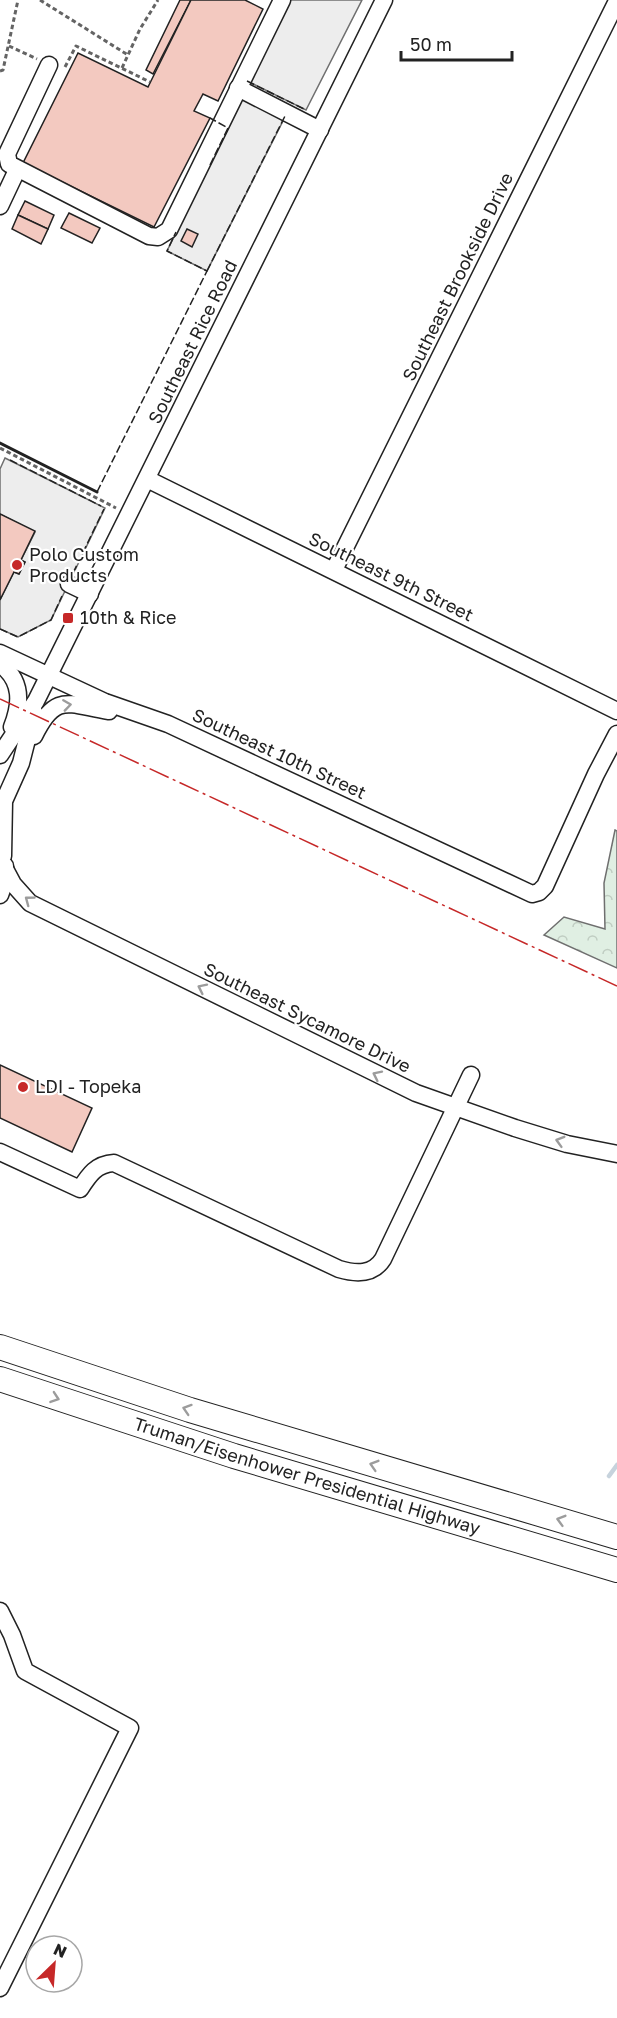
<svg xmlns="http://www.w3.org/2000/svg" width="617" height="2018" font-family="'Golos Text',sans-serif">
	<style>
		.forest { fill: url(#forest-crowns); stroke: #6f6f6f; stroke-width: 1.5 }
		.parking { fill: #ededed; stroke: #6f6f6f; stroke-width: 1.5 }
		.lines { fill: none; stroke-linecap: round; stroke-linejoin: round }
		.stream { stroke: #c7d3dd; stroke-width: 4.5 }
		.building { fill: #f3c9c0; stroke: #222; stroke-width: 1.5 }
		.minor-casing { stroke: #222; stroke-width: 19 }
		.highway-casing { stroke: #222; stroke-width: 26 }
		.path { stroke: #646464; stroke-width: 3; stroke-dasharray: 4.5 3; stroke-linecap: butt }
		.minor { stroke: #fff; stroke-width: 16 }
		.highway { stroke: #fff; stroke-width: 24 }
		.fence { stroke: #222; stroke-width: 1.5; stroke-dasharray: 8 3; stroke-linecap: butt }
		.wall { stroke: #222; stroke-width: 3 }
		.power { stroke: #c62828; stroke-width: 1.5; stroke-dasharray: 21 4.5 3 4.5; stroke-linecap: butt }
		.oneway { stroke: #9c9c9c }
		.poi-dot { fill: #c62828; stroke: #fff; stroke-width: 2 }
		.labels { text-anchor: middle; stroke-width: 4.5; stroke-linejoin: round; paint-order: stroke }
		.street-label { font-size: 18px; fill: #222; stroke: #fff }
		.poi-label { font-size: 18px; fill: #222; stroke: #fff; text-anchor: start }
	</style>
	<defs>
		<pattern id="forest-crowns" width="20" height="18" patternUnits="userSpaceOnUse" patternTransform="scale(1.5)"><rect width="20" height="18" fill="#e0efe3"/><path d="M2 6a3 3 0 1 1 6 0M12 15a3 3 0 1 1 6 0" fill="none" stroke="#c0cdc2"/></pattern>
	</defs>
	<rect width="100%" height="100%" fill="#fff"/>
	<!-- forest -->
	<path class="forest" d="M 615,830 L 617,831 L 617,968 L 544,935 L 564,917 L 605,929 L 604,883 Z"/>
	<!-- parking -->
	<g class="parking">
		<path d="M 282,0 L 362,0 L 306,110 L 243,79 Z"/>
		<path d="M 238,88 L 287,113 L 207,271 L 167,251 L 228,128 Z"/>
		<path d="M 5,458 L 105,508 L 51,620 L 18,637 L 0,629 L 0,600 L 14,572 L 19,574 L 25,562 L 21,560 L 35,532 L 0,514 L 0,469 Z"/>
	</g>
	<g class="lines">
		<!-- stream -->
		<path class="stream" d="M 609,1476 L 617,1465"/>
	</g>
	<!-- building -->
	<g class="building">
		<path d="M 180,0 L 191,0 L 153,74 L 146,70 Z"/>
		<path d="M 191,0 L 245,0 L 263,9 L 218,101 L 203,94 L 194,111 L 210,118 L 154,227 L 23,163 L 78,53 L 148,87 Z"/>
		<path d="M 25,201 L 54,215 L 48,229 L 18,215 Z"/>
		<path d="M 69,213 L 100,228 L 92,243 L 61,228 Z"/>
		<path d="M 18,215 L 48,229 L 41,244 L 12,229 Z"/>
		<path d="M 187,229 L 198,234 L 192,247 L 181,241 Z"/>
		<path d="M 0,514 L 35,531 L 21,560 L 25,562 L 19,574 L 14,572 L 0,600 Z"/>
		<path d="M 0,1065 L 92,1108 L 72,1152 L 0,1118 Z"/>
	</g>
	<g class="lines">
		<defs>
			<g id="minor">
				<path d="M 49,65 L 7,154 L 9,164 L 149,236 L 158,237 L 169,230 L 282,0"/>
				<path d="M 238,88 L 320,130"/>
				<path d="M 0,206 L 17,170"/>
				<path d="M 147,479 L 617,711"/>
				<path d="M 334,570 L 617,1"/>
				<path d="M 69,584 L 90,594"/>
				<path d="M 0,653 L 105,702 L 168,724 L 532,894 L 539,892 L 545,886 L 596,774 L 617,734"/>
				<path d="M 0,664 C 23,681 21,704 12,727"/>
				<path d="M 34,736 C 56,691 69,705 109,711"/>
				<path d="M 0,755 L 36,701 L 384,0"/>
				<path d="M 3,856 L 4,801 L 21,763 L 34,712"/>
				<path d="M 5,869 L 13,884 L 30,903 L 416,1093 L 515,1128 L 567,1144 L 617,1154"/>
				<path d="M 0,895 L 5,881 L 5,866"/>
				<path d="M 0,1152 L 80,1189 C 89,1175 96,1164 114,1163 L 339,1269 C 356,1274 373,1275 383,1259 L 471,1075"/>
				<path d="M 0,1611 L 12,1635 L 25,1671 L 130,1728 L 0,1988"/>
			</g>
			<g id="highway">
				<path d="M 0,1347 L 190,1410 L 617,1537"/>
				<path id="s1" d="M 0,1379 L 234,1456 L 617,1570"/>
			</g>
		</defs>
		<!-- minor casing -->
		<use href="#minor" class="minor-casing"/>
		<!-- highway casing -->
		<use href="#highway" class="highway-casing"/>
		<!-- path -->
		<g class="path">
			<path d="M 40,0 L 128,55"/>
			<path d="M 9,46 L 37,59"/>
			<path d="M 65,67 L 76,46 L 150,82"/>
			<path d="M 122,68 L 140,29 L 158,0"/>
			<path d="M 0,71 L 3,70 L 18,0"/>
			<path d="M 0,448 L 116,508"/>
		</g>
		<!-- minor -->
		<use href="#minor" class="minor"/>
		<!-- highway -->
		<use href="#highway" class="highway"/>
		<!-- fence -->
		<g class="fence">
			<path d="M 247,81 L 306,110"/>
			<path d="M 210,165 L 228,128 L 210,118"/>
			<path d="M 207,271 L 285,116"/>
			<path d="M 10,460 L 101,506"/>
			<path d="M 97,492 L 207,271 L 167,251 L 176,232"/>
			<path d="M 73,573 L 104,509"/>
			<path d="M 0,629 L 18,637 L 51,620 L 62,596"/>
		</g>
		<!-- wall -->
		<path class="wall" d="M 0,443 L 97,492"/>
		<!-- power -->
		<path class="power" d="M 0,699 L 617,986"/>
	</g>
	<!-- one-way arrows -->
	<defs><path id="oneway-chevron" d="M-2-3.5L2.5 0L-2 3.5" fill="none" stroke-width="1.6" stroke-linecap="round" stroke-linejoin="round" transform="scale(1.5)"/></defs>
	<g class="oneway">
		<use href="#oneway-chevron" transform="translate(67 705) rotate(-8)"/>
		<use href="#oneway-chevron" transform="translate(29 900) rotate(-143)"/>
		<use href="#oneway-chevron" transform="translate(202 988) rotate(-154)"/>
		<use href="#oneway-chevron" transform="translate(377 1075) rotate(-154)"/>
		<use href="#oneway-chevron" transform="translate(560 1141) rotate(-164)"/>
		<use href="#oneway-chevron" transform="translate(55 1398) rotate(19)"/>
		<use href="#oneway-chevron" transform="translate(187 1409) rotate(-162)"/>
		<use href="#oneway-chevron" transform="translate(374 1465) rotate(-163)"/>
		<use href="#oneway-chevron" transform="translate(561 1520) rotate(-164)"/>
	</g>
	<!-- markers -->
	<g class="poi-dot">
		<circle cx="17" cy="565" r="6"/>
		<rect x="62" y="612" width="12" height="12" rx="3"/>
		<circle cx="23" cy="1087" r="6"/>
	</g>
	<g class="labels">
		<!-- street labels -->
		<g class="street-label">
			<text transform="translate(458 277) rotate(-64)" y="6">Southeast Brookside Drive</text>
			<text transform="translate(193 342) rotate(-64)" y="6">Southeast Rice Road</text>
			<text transform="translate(391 577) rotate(26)" y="6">Southeast 9th Street</text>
			<text transform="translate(279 754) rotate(25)" y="6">Southeast 10th Street</text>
			<text transform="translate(307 1018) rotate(26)" y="6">Southeast Sycamore Drive</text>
			<text dy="6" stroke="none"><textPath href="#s1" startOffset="322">Truman/Eisenhower Presidential Highway</textPath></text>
		</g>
		<!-- poi labels -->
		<g class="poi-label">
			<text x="29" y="561">Polo Custom<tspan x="29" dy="21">Products</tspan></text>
			<text x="80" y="624">10th &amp; Rice</text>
			<text x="35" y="1093">LDI - Topeka</text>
		</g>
	</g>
	<!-- north arrow -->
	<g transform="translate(54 1964) rotate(25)"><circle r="28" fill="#ffffff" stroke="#a7a7a7" stroke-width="1.5"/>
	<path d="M0-4.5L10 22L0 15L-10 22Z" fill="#c62828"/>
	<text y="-9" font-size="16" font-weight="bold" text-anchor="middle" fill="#222222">N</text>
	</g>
	<!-- scale -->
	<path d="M401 51v9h111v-9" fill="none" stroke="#222222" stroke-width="3"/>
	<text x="410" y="51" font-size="18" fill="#222222" stroke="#ffffff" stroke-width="4.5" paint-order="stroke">50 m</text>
</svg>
